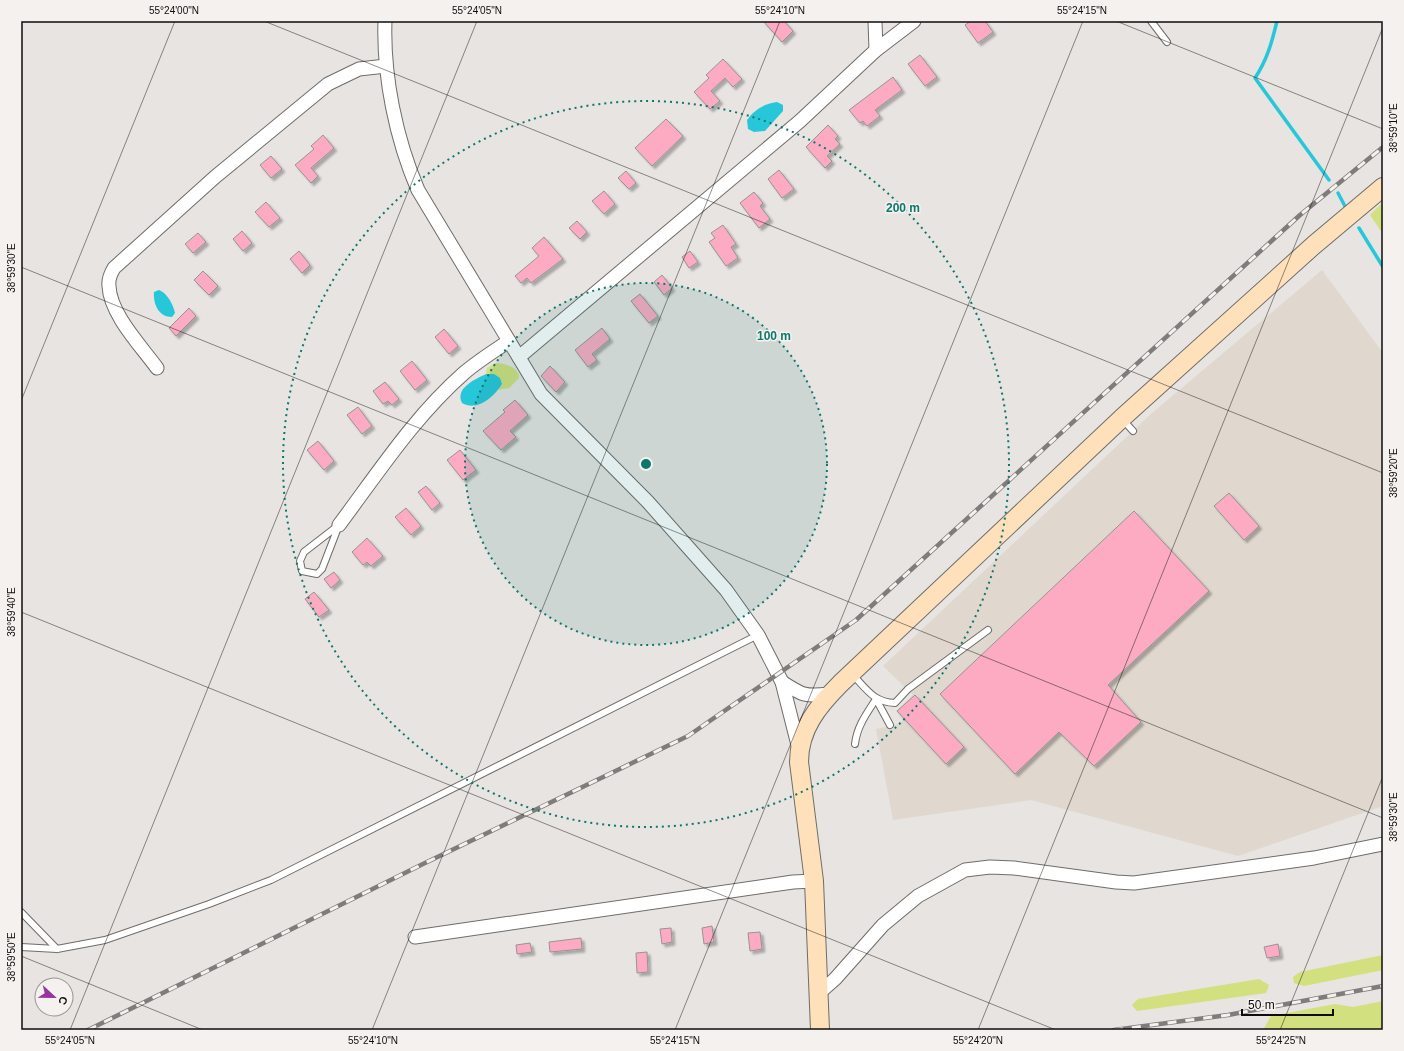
<svg xmlns="http://www.w3.org/2000/svg" width="1404" height="1051" font-family="Arial,sans-serif">
	<style>
		.built { fill: #e0d8cf }
		.green { fill: #d2e07f }
		.water { fill: #27c7da }
		.lines { fill: none; stroke-linecap: round; stroke-linejoin: round }
		.stream { stroke: #27c7da; stroke-width: 3.5 }
		.building { fill: #fcabc3; stroke: #979394; filter: url(#shadow) }
		.lane-casing { stroke: #6f6c69; stroke-width: 8 }
		.street-casing { stroke: #6f6c69; stroke-width: 15 }
		.secondary-casing { stroke: #6f6c69; stroke-width: 20 }
		.lane { stroke: #fff; stroke-width: 6 }
		.street { stroke: #fff; stroke-width: 13 }
		.secondary { stroke: #fee1ba; stroke-width: 18 }
		.rail-casing { stroke: #7f7d7b; stroke-width: 4.5 }
		.rail { stroke: #f4f1ee; stroke-width: 3; stroke-dasharray: 9; stroke-linecap: butt }
		.ticks { fill: none; stroke: #0e0d0c; stroke-width: 1; stroke-opacity: 0.45 }
		.ring { fill: none; stroke: #0f766e; stroke-width: 2; stroke-dasharray: 2 4 }
		.centre { fill: #0f766e; stroke: #f4f1ee; stroke-width: 2 }
		.ring-label { font-size: 12px; text-anchor: middle; font-weight: bold; fill: #0f766e; stroke: #f4f1ee; stroke-width: 3; stroke-linejoin: round; paint-order: stroke }
		.neatline { fill: none; stroke: #0e0d0c; stroke-width: 1.5 }
		.ticks-label { font-size: 10px; text-anchor: middle; fill: #0e0d0c }
	</style>
	<defs>
		<filter id="shadow"><feDropShadow dx="3" dy="3" stdDeviation="1" flood-color="#0004"/></filter>
	</defs>
	<rect width="100%" height="100%" fill="#e7e4e1"/>
	<!-- built -->
	<path class="built" d="M 1322,270 L 1383,353 L 1383,806 L 1238,856 L 1031,800 L 893,820 L 876,729 L 899,724 L 904,719 L 896,711 L 913,695 L 883,666 L 1152,413 Z"/>
	<!-- green -->
	<g class="green">
		<path d="M 1383,202 L 1383,234 L 1370,215 Z"/>
		<path d="M 495,363 C 504,363 519,367 519,378 L 509,388 L 498,390 L 502,384 L 494,374 L 486,374 L 487,368 Z"/>
		<path d="M 1383,955 L 1383,970 L 1304,986 L 1294,983 L 1293,977 L 1300,972 Z"/>
		<path d="M 1259,979 L 1269,985 L 1266,993 L 1137,1011 L 1132,1005 L 1138,999 Z"/>
		<path d="M 1383,1001 L 1383,1030 L 1263,1030 L 1271,1016 L 1335,1004 L 1353,1007 Z"/>
	</g>
	<!-- water -->
	<g class="water">
		<path d="M 777,102 L 783,105 L 783,111 L 765,131 L 754,132 L 748,129 L 747,120 C 755,109 764,104 777,102 Z"/>
		<path d="M 159,290 C 167,293 173,304 175,313 L 172,317 C 158,317 153,303 154,292 Z"/>
		<path d="M 486,374 L 494,374 L 500,378 L 502,384 C 494,397 477,412 462,403 C 455,388 474,380 486,374 Z"/>
	</g>
	<g class="lines">
		<!-- stream -->
		<g class="stream">
			<path d="M 1277,21 C 1272,42 1267,60 1255,78 L 1329,180"/>
			<path d="M 1338,193 L 1347,210"/>
			<path d="M 1359,228 L 1383,267"/>
		</g>
	</g>
	<!-- building -->
	<g class="building">
		<path d="M 763,21 L 784,21 L 793,31 L 782,42 Z"/>
		<path d="M 971,21 L 985,21 L 993,32 L 978,43 L 965,25 Z"/>
		<path d="M 920,55 L 937,77 L 925,86 L 908,64 Z"/>
		<path d="M 723,59 L 742,79 L 733,87 L 725,78 L 711,91 L 720,101 L 710,109 L 694,92 L 709,78 L 706,75 Z"/>
		<path d="M 893,77 L 902,90 L 875,110 L 880,116 L 867,126 L 863,121 L 860,123 L 849,110 Z"/>
		<path d="M 666,119 L 683,136 L 652,166 L 635,148 Z"/>
		<path d="M 828,125 L 838,136 L 835,139 L 840,144 L 827,156 L 832,161 L 825,168 L 806,147 Z"/>
		<path d="M 323,135 L 334,148 L 311,168 L 318,176 L 311,183 L 295,165 L 314,149 L 311,146 Z"/>
		<path d="M 271,156 L 282,169 L 271,178 L 260,165 Z"/>
		<path d="M 779,170 L 794,189 L 782,198 L 768,179 Z"/>
		<path d="M 626,171 L 636,183 L 629,189 L 618,178 Z"/>
		<path d="M 604,191 L 615,204 L 604,214 L 592,201 Z"/>
		<path d="M 754,192 L 763,203 L 760,206 L 770,219 L 759,228 L 740,203 Z"/>
		<path d="M 266,202 L 280,218 L 269,227 L 255,212 Z"/>
		<path d="M 577,221 L 587,232 L 580,239 L 569,228 Z"/>
		<path d="M 723,225 L 736,244 L 731,247 L 738,258 L 726,266 L 709,242 L 715,238 L 711,233 Z"/>
		<path d="M 242,231 L 252,243 L 243,251 L 233,239 Z"/>
		<path d="M 198,233 L 206,242 L 193,253 L 185,244 Z"/>
		<path d="M 544,237 L 563,259 L 531,283 L 527,278 L 521,283 L 515,276 L 539,256 L 532,248 Z"/>
		<path d="M 299,251 L 310,265 L 302,273 L 290,259 Z"/>
		<path d="M 690,251 L 698,262 L 689,268 L 682,257 Z"/>
		<path d="M 203,271 L 218,286 L 209,295 L 194,280 Z"/>
		<path d="M 662,275 L 672,288 L 664,295 L 654,282 Z"/>
		<path d="M 640,294 L 658,316 L 649,323 L 631,301 Z"/>
		<path d="M 189,308 L 196,316 L 176,336 L 169,328 Z"/>
		<path d="M 602,328 L 610,339 L 592,354 L 597,360 L 588,367 L 575,350 Z"/>
		<path d="M 444,329 L 458,346 L 449,354 L 435,337 Z"/>
		<path d="M 412,361 L 427,380 L 415,390 L 400,371 Z"/>
		<path d="M 550,366 L 565,382 L 556,392 L 541,376 Z"/>
		<path d="M 385,382 L 399,399 L 392,405 L 388,401 L 383,404 L 373,391 Z"/>
		<path d="M 515,400 L 528,415 L 510,431 L 516,437 L 501,450 L 483,431 L 505,412 L 503,410 Z"/>
		<path d="M 358,407 L 372,426 L 362,434 L 347,415 Z"/>
		<path d="M 318,441 L 334,461 L 324,470 L 307,450 Z"/>
		<path d="M 460,450 L 476,470 L 463,480 L 447,460 Z"/>
		<path d="M 426,486 L 440,503 L 432,510 L 418,492 Z"/>
		<path d="M 1229,493 L 1259,526 L 1244,540 L 1214,506 Z"/>
		<path d="M 406,508 L 421,526 L 411,535 L 395,517 Z"/>
		<path d="M 1134,511 L 1209,591 L 1108,685 L 1141,722 L 1094,766 L 1059,732 L 1015,774 L 940,694 Z"/>
		<path d="M 367,538 L 383,556 L 371,566 L 367,562 L 363,565 L 352,552 Z"/>
		<path d="M 334,572 L 340,580 L 331,588 L 324,579 Z"/>
		<path d="M 314,592 L 329,610 L 319,617 L 305,599 Z"/>
		<path d="M 915,695 L 964,747 L 946,764 L 897,711 Z"/>
		<path d="M 712,926 L 714,942 L 704,944 L 702,928 Z"/>
		<path d="M 671,928 L 672,942 L 662,944 L 660,929 Z"/>
		<path d="M 760,932 L 762,949 L 750,951 L 748,933 Z"/>
		<path d="M 581,938 L 582,949 L 550,952 L 549,942 Z"/>
		<path d="M 530,943 L 532,952 L 517,954 L 516,945 Z"/>
		<path d="M 1278,944 L 1280,956 L 1267,958 L 1264,947 Z"/>
		<path d="M 647,952 L 648,972 L 637,973 L 636,953 Z"/>
	</g>
	<g class="lines">
		<defs>
			<g id="lane">
				<path d="M 1151,21 L 1167,42"/>
				<path d="M 1122,419 L 1133,431"/>
				<path d="M 339,525 L 322,569 L 317,574 L 302,571 L 300,561 L 304,552 Z"/>
				<path d="M 853,675 C 867,690 874,702 895,703 L 908,689 L 988,630"/>
				<path d="M 855,744 C 857,726 867,713 876,699 L 890,725"/>
				<path d="M 21,912 L 57,949"/>
				<path d="M 21,947 L 57,949 L 105,940 L 209,904 L 271,880 L 758,635"/>
			</g>
			<g id="street">
				<path d="M 385,21 C 383,76 396,139 418,190 L 541,394 L 648,502 L 726,590 L 758,635 L 782,682 L 799,749"/>
				<path d="M 875,21 L 876,50"/>
				<path d="M 519,357 L 800,121 L 876,50 L 914,21"/>
				<path d="M 157,368 C 141,346 110,314 109,286 C 108,279 111,273 114,268 L 215,177 L 328,84 L 359,69 L 386,66"/>
				<path d="M 339,525 C 378,473 414,417 464,373 C 478,361 494,351 509,341"/>
				<path d="M 782,682 C 802,695 805,697 829,694"/>
				<path d="M 415,937 L 793,882 L 814,881"/>
				<path d="M 818,994 L 835,979 L 883,925 L 918,896 L 965,870 L 990,867 L 1014,868 L 1116,882 L 1134,883 L 1314,858 L 1383,844"/>
			</g>
			<path id="secondary" d="M 820,1030 L 814,881 L 799,762 C 799,729 818,706 841,683 L 1122,418 L 1314,245 L 1383,187"/>
		</defs>
		<!-- lane casing -->
		<use href="#lane" class="lane-casing"/>
		<!-- street casing -->
		<use href="#street" class="street-casing"/>
		<!-- secondary casing -->
		<use href="#secondary" class="secondary-casing"/>
		<!-- lane -->
		<use href="#lane" class="lane"/>
		<!-- street -->
		<use href="#street" class="street"/>
		<!-- secondary -->
		<use href="#secondary" class="secondary"/>
		<defs>
			<g id="rail">
				<path d="M 88,1030 L 425,863 L 688,736 L 856,620 L 1300,215 L 1383,147"/>
				<path d="M 1114,1030 L 1228,1015 L 1383,986"/>
			</g>
		</defs>
		<!-- rail casing -->
		<use href="#rail" class="rail-casing"/>
		<!-- rail -->
		<use href="#rail" class="rail"/>
	</g>
	<!-- ticks -->
	<path class="ticks" d="M 264,21 L 1383,473M 1116,21 L 1383,129M 21,267 L 1383,818M 21,401 L 175,21M 21,612 L 1056,1030M 21,956 L 203,1030M 70,1030 L 477,21M 372,1030 L 780,21M 675,1030 L 1083,21M 978,1030 L 1383,27M 1280,1030 L 1383,776"/>
	<!-- distance rings -->
	<circle cx="646" cy="464" r="181" fill="#0f766e" fill-opacity=".12"/>
	<g class="ring">
		<circle cx="646" cy="464" r="181"/>
		<circle cx="646" cy="464" r="363"/>
	</g>
	<circle cx="646" cy="464" r="6" class="centre"/>
	<g class="ring-label">
		<text x="903" y="212">200 m</text>
		<text x="774" y="340">100 m</text>
	</g>
	<!-- border -->
	<rect width="1404" height="1051" fill="none" stroke="#f4f1ee" stroke-width="44"/>
	<!-- north arrow -->
	<g transform="translate(54 997) rotate(112)"><circle r="19" fill="#f4f1ee" stroke="#989694"/>
	<path d="M0-3L7 15L0 10L-7 15Z" fill="#97349b"/>
	<text y="-6" font-size="11" font-weight="bold" text-anchor="middle" fill="#0e0d0c">С</text>
	</g>
	<!-- scale -->
	<path d="M1242 1009v6h91v-6" fill="none" stroke="#0e0d0c" stroke-width="2"/>
	<text x="1248" y="1009" font-size="12" fill="#0e0d0c" stroke="#f4f1ee" stroke-width="3" paint-order="stroke">50 m</text>
	<rect x="22" y="22" width="1360" height="1007" class="neatline"/>
	<g class="ticks-label">
		<text x="174" y="14">55°24'00"N</text>
		<text x="477" y="14">55°24'05"N</text>
		<text x="780" y="14">55°24'10"N</text>
		<text x="1082" y="14">55°24'15"N</text>
		<text transform="translate(1393 128) rotate(-90)" y="4">38°59'10"E</text>
		<text transform="translate(11 268) rotate(-90)" y="4">38°59'30"E</text>
		<text transform="translate(1393 473) rotate(-90)" y="4">38°59'20"E</text>
		<text transform="translate(11 612) rotate(-90)" y="4">38°59'40"E</text>
		<text transform="translate(1393 817) rotate(-90)" y="4">38°59'30"E</text>
		<text transform="translate(11 957) rotate(-90)" y="4">38°59'50"E</text>
		<text x="70" y="1044">55°24'05"N</text>
		<text x="373" y="1044">55°24'10"N</text>
		<text x="675" y="1044">55°24'15"N</text>
		<text x="978" y="1044">55°24'20"N</text>
		<text x="1281" y="1044">55°24'25"N</text>
	</g>
</svg>
